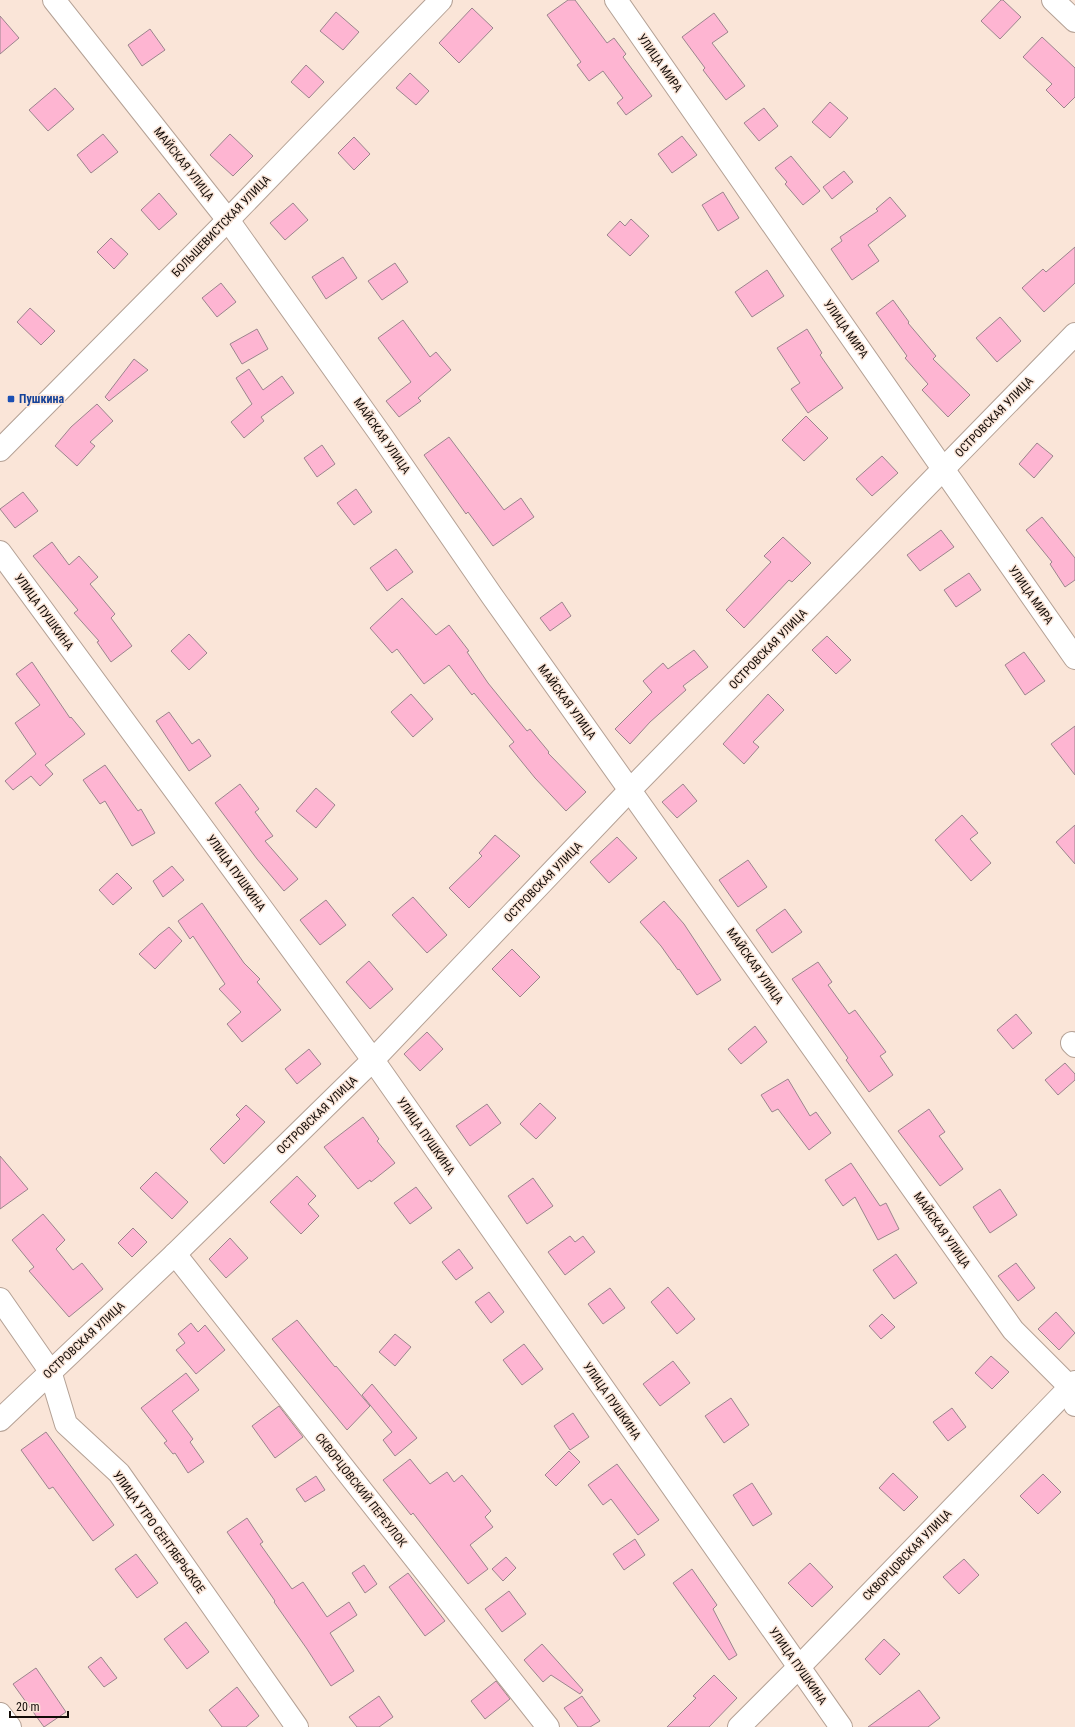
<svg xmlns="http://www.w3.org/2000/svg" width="1075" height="1727" font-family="'Roboto Condensed',sans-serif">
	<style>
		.building { fill: #feb5d2; stroke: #9b858d }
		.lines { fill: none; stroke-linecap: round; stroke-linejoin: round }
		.street-casing { stroke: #b4a195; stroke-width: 24 }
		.secondary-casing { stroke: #b4a195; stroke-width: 24 }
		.street { stroke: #fff; stroke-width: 22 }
		.secondary { stroke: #fff; stroke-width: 22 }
		.transit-dot { fill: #1a4fb4; stroke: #fae5d8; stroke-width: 1.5 }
		.labels { text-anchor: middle; stroke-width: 3; stroke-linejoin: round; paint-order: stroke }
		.street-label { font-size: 12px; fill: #130c08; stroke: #fae5d8 }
		.transit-label { font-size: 12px; font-weight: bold; fill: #164399; stroke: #fae5d8; text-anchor: start }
	</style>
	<rect width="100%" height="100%" fill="#fae5d8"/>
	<!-- building -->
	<g class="building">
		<path d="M 568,0 L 575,0 L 607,43 L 614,38 L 626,54 L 623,57 L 652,96 L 626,115 L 617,103 L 623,98 L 603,71 L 589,81 L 577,65 L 581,62 L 547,15 Z"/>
		<path d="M 1001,0 L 1003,0 L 1021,17 L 1000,39 L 981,21 Z"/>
		<path d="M 472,8 L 493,28 L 459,63 L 439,43 Z"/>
		<path d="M 336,12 L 359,32 L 343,50 L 320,31 Z"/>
		<path d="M 714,13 L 728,32 L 712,43 L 745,86 L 726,100 L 703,70 L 705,68 L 682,37 Z"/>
		<path d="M 0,16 L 19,38 L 0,54 Z"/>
		<path d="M 150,29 L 165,50 L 142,66 L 128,45 Z"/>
		<path d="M 1042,37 L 1075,68 L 1075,97 L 1064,108 L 1046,90 L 1052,84 L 1023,57 Z"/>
		<path d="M 306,65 L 324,82 L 309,98 L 291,82 Z"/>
		<path d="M 410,73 L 429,91 L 416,105 L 396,88 Z"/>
		<path d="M 55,88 L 74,109 L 48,131 L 29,110 Z"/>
		<path d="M 830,102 L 848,118 L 830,138 L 812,122 Z"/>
		<path d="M 764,108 L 778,126 L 759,141 L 744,123 Z"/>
		<path d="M 103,134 L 118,152 L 91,173 L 77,155 Z"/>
		<path d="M 230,134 L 253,156 L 233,176 L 210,155 Z"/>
		<path d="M 682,136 L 697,155 L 672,173 L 658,154 Z"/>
		<path d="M 354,137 L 370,154 L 354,170 L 338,153 Z"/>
		<path d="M 791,156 L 820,191 L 803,205 L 785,184 L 787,182 L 775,168 Z"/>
		<path d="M 844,171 L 853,182 L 832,199 L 823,187 Z"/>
		<path d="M 723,192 L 739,218 L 718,231 L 702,205 Z"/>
		<path d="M 159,193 L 177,214 L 159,230 L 141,210 Z"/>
		<path d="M 890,197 L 906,216 L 868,245 L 879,261 L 852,280 L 831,249 L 842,241 L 840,237 L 878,211 L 876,209 Z"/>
		<path d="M 293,203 L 308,220 L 285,240 L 270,223 Z"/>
		<path d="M 631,219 L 649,236 L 630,256 L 607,235 L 620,221 L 625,226 Z"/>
		<path d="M 111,238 L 128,254 L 114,269 L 97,252 Z"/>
		<path d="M 1075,247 L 1075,283 L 1044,312 L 1022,288 L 1043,269 L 1046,272 Z"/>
		<path d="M 343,257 L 357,278 L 326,299 L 312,277 Z"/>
		<path d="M 395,263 L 408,282 L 382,300 L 368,281 Z"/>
		<path d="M 767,270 L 784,296 L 752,317 L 735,292 Z"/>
		<path d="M 221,283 L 236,302 L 217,317 L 202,298 Z"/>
		<path d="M 893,300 L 909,322 L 908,323 L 936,356 L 933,359 L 970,395 L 948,417 L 922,390 L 928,384 L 905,358 L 907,356 L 876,313 Z"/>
		<path d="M 30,308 L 55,331 L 41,345 L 17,322 Z"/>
		<path d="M 1000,317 L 1021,341 L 997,362 L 976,338 Z"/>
		<path d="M 403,320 L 430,357 L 436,352 L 451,370 L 418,398 L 421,401 L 399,417 L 386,401 L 411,382 L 378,338 Z"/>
		<path d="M 257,329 L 268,349 L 242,364 L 230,344 Z"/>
		<path d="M 807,329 L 822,353 L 820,355 L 843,388 L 808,413 L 791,389 L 800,383 L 777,348 Z"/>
		<path d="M 134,359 L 148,370 L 109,401 L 105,397 Z"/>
		<path d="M 249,369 L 263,390 L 282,376 L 294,393 L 261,417 L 264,421 L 244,438 L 231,422 L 252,404 L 236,378 Z"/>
		<path d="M 97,404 L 113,421 L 90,442 L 95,446 L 77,466 L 55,446 L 71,427 Z"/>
		<path d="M 806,416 L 828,438 L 804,461 L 782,440 Z"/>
		<path d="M 449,437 L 504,510 L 521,498 L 534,517 L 493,546 L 468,512 L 466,514 L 424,455 Z"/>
		<path d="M 1037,443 L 1053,456 L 1034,478 L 1019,464 Z"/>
		<path d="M 322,445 L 335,464 L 317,477 L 304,458 Z"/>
		<path d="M 882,456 L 898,473 L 872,496 L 856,479 Z"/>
		<path d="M 356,489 L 372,512 L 354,525 L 337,503 Z"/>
		<path d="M 23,492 L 38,511 L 15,528 L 0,509 Z"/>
		<path d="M 1042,517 L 1075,558 L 1075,580 L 1065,587 L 1050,564 L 1052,562 L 1026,530 Z"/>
		<path d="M 941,530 L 954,547 L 920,571 L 907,555 Z"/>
		<path d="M 783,537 L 811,563 L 792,582 L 789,580 L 744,628 L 726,610 L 771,562 L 764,556 Z"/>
		<path d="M 52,542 L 69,565 L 79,556 L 98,577 L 90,584 L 115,614 L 111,618 L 132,646 L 111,662 L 97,642 L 99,641 L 74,613 L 78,610 L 33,556 Z"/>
		<path d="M 396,549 L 413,572 L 387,591 L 370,568 Z"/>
		<path d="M 969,573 L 981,590 L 956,607 L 944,590 Z"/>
		<path d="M 402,598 L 436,635 L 449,625 L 469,651 L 467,652 L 488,683 L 527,731 L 530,729 L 549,752 L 548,753 L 586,792 L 566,811 L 535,778 L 509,746 L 514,742 L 474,693 L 472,695 L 449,665 L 424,684 L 397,649 L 392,653 L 370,628 Z"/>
		<path d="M 562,602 L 571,616 L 550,631 L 540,618 Z"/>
		<path d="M 189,634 L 207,653 L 189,670 L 171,651 Z"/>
		<path d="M 827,636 L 851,660 L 836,674 L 812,650 Z"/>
		<path d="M 694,650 L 708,667 L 683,686 L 686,690 L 650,722 L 630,744 L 615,729 L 652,692 L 643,681 L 663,663 L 668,669 Z"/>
		<path d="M 1024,652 L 1045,681 L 1025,695 L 1005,665 Z"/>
		<path d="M 32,662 L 70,718 L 71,717 L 85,734 L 45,765 L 53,774 L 40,786 L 31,776 L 13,790 L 5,781 L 36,754 L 15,723 L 40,705 L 16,674 Z"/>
		<path d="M 411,694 L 433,719 L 413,737 L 391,712 Z"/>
		<path d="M 768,694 L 784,710 L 753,742 L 759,747 L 744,764 L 723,744 Z"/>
		<path d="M 169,712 L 192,744 L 199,739 L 211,756 L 189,771 L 156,721 Z"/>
		<path d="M 1075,726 L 1075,775 L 1051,744 Z"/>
		<path d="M 105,765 L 138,811 L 141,809 L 155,833 L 132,846 L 105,801 L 100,804 L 83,780 Z"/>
		<path d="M 240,784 L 259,809 L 255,812 L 273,836 L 265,841 L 298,879 L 284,891 L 257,859 L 215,803 Z"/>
		<path d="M 683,784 L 697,801 L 677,818 L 662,802 Z"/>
		<path d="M 316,788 L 335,805 L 316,828 L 296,811 Z"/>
		<path d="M 962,815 L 978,833 L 970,839 L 991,863 L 971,881 L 935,840 Z"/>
		<path d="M 1075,825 L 1075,864 L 1056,842 Z"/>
		<path d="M 495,835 L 520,856 L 469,908 L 449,888 L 482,856 L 479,853 Z"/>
		<path d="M 617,837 L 637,858 L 609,883 L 590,862 Z"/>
		<path d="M 748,860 L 767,887 L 738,907 L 719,880 Z"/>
		<path d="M 172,866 L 184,880 L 163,897 L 153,881 Z"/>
		<path d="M 117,873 L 132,888 L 113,905 L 99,890 Z"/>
		<path d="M 413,897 L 447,935 L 427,953 L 392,915 Z"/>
		<path d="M 326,900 L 346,925 L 320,945 L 300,920 Z"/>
		<path d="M 664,901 L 684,924 L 721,980 L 697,995 L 679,969 L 678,970 L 661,946 L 640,922 Z"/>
		<path d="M 202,903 L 244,963 L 260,979 L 257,982 L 281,1010 L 242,1042 L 227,1024 L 241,1012 L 219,989 L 225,984 L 193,936 L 190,939 L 178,921 Z"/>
		<path d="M 785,909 L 802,932 L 772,953 L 756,930 Z"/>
		<path d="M 169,927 L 182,941 L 155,969 L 139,954 L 159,935 Z"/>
		<path d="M 512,949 L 540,977 L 520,997 L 492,969 Z"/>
		<path d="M 369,961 L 393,989 L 370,1009 L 346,982 Z"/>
		<path d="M 818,962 L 832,982 L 828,985 L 849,1014 L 855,1010 L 886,1052 L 880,1056 L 893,1075 L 869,1092 L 846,1060 L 848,1058 L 792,979 Z"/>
		<path d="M 1016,1014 L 1032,1033 L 1013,1049 L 997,1030 Z"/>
		<path d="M 755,1026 L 767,1042 L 741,1064 L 728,1049 Z"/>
		<path d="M 427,1032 L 443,1049 L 420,1071 L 404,1054 Z"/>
		<path d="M 309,1049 L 321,1064 L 297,1084 L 285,1069 Z"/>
		<path d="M 1065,1063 L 1075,1074 L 1075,1080 L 1058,1095 L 1045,1080 Z"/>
		<path d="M 788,1079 L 810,1116 L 816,1112 L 831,1133 L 809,1150 L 778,1109 L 772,1112 L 761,1095 Z"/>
		<path d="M 540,1103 L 556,1118 L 536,1139 L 520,1124 Z"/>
		<path d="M 487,1104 L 501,1123 L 470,1146 L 456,1126 Z"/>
		<path d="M 246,1105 L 265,1122 L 224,1164 L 210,1149 L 240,1119 L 236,1115 Z"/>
		<path d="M 929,1109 L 945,1132 L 939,1136 L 963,1169 L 940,1186 L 898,1131 Z"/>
		<path d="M 363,1117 L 379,1139 L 377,1141 L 395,1163 L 371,1182 L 370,1180 L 358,1189 L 324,1147 Z"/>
		<path d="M 0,1156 L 28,1189 L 0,1209 Z"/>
		<path d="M 851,1163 L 880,1206 L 886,1203 L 899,1229 L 878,1240 L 855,1197 L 843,1206 L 825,1180 Z"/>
		<path d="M 156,1172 L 188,1202 L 172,1219 L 140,1188 Z"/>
		<path d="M 297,1176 L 316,1196 L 308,1204 L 319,1216 L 301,1234 L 270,1202 Z"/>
		<path d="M 533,1178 L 553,1206 L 527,1224 L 508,1196 Z"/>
		<path d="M 416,1187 L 432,1208 L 410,1224 L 394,1203 Z"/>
		<path d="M 1000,1189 L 1017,1215 L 990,1233 L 973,1207 Z"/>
		<path d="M 43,1214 L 65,1240 L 56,1249 L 73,1270 L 82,1263 L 103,1289 L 69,1317 L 29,1271 L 34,1267 L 12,1240 Z"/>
		<path d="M 133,1228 L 147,1242 L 132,1257 L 118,1243 Z"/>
		<path d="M 570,1236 L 575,1242 L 583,1236 L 595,1252 L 565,1275 L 548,1252 Z"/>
		<path d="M 230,1238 L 248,1258 L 226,1278 L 209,1259 Z"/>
		<path d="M 459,1249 L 473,1268 L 456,1280 L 442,1262 Z"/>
		<path d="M 896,1254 L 917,1283 L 894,1299 L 873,1270 Z"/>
		<path d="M 1016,1263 L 1035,1288 L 1018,1301 L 998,1276 Z"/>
		<path d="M 668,1287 L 695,1319 L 677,1334 L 651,1302 Z"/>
		<path d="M 610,1288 L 625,1308 L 603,1324 L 588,1304 Z"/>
		<path d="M 489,1292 L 504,1312 L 491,1323 L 475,1302 Z"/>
		<path d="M 1056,1312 L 1075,1333 L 1059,1350 L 1038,1329 Z"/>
		<path d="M 882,1314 L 895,1327 L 881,1339 L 869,1326 Z"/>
		<path d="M 297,1320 L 335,1367 L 336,1366 L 370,1406 L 347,1430 L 272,1339 Z"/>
		<path d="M 191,1323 L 198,1332 L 205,1325 L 225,1350 L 196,1374 L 176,1350 L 185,1343 L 178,1334 Z"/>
		<path d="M 395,1334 L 411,1347 L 395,1366 L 379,1352 Z"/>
		<path d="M 524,1344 L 543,1369 L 522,1385 L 503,1360 Z"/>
		<path d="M 991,1356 L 1009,1372 L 992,1389 L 975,1373 Z"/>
		<path d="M 673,1361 L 690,1383 L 660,1406 L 643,1384 Z"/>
		<path d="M 186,1373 L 199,1390 L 172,1411 L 193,1439 L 190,1442 L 204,1462 L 188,1473 L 175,1453 L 173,1454 L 164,1443 L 167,1441 L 141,1408 Z"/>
		<path d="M 372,1384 L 417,1438 L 395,1456 L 383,1440 L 392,1432 L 362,1395 Z"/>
		<path d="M 731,1398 L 749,1425 L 724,1443 L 705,1416 Z"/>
		<path d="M 279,1406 L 303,1437 L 275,1458 L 252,1426 Z"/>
		<path d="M 952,1408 L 966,1427 L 948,1441 L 933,1422 Z"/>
		<path d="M 573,1413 L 589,1437 L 570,1450 L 554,1426 Z"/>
		<path d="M 46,1432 L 114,1525 L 93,1541 L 53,1487 L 49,1489 L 21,1450 Z"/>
		<path d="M 569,1451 L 580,1462 L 556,1486 L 545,1475 Z"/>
		<path d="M 410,1459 L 430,1484 L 447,1472 L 454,1482 L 462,1475 L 491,1511 L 485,1517 L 493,1527 L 470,1545 L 488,1569 L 468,1584 L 413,1513 L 411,1515 L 383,1480 Z"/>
		<path d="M 617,1464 L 659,1520 L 638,1535 L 611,1499 L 603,1505 L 588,1485 Z"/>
		<path d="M 893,1473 L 918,1497 L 904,1511 L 879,1488 Z"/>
		<path d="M 1043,1474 L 1061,1492 L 1038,1514 L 1020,1496 Z"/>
		<path d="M 316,1476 L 325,1490 L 305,1502 L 296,1489 Z"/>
		<path d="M 752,1483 L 772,1514 L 753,1526 L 733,1495 Z"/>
		<path d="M 247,1518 L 263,1542 L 260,1544 L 292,1589 L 303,1582 L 327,1617 L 349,1602 L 357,1615 L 330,1633 L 354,1671 L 331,1686 L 307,1649 L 274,1602 L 275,1601 L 227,1532 Z"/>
		<path d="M 635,1539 L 645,1555 L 624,1570 L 613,1554 Z"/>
		<path d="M 136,1554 L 158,1583 L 137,1598 L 115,1569 Z"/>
		<path d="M 506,1557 L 516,1568 L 503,1581 L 492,1569 Z"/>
		<path d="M 964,1559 L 979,1575 L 959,1594 L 943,1577 Z"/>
		<path d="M 810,1563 L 833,1587 L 812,1607 L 788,1583 Z"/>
		<path d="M 364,1565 L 377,1584 L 365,1593 L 352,1573 Z"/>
		<path d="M 692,1569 L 717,1605 L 713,1609 L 737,1655 L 729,1660 L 673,1583 Z"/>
		<path d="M 408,1573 L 445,1621 L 425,1636 L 389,1587 Z"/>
		<path d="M 509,1591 L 526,1614 L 502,1632 L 485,1609 Z"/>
		<path d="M 186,1622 L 209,1652 L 187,1669 L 164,1639 Z"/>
		<path d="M 884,1639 L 900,1654 L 880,1675 L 865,1659 Z"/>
		<path d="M 542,1644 L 583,1690 L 580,1694 L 551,1675 L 543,1682 L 524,1660 Z"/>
		<path d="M 101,1657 L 117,1678 L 104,1687 L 88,1667 Z"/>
		<path d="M 36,1668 L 66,1712 L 44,1727 L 13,1684 Z"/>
		<path d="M 714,1675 L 737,1698 L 709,1727 L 667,1727 L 696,1698 L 693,1696 Z"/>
		<path d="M 496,1681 L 510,1699 L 485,1719 L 471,1701 Z"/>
		<path d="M 237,1687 L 259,1716 L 246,1727 L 222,1727 L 209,1710 Z"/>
		<path d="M 919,1690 L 940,1718 L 928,1727 L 868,1727 Z"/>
		<path d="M 379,1696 L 393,1717 L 379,1727 L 357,1727 L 349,1717 Z"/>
		<path d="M 582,1696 L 600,1721 L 590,1727 L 578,1727 L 564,1708 Z"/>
	</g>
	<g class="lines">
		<defs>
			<g id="street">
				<path d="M 54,0 L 228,220 L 381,435 L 492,596 L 1013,1330 L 1070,1387 L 1075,1405"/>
				<path d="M 1053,0 L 1075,21"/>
				<path d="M 0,552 L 373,1060 L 841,1727"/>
				<path d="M 1072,1043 L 1075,1046"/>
				<path d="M 175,1254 L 548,1727"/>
				<path d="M 0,1420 L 175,1254 L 373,1060 L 630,790 L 1075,334"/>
				<path d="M 0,1714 L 10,1727"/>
			</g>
			<g id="secondary">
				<path d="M 616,0 L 1075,658"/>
				<path d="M 0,450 L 228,220 L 441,0"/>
				<path d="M 0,1299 L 50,1371 L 66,1424 L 119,1473 L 297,1727"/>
				<path d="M 739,1727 L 799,1667 L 1075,1382"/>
			</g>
		</defs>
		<!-- street casing -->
		<use href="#street" class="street-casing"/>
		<!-- secondary casing -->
		<use href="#secondary" class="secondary-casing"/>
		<!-- street -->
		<use href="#street" class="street"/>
		<!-- secondary -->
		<use href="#secondary" class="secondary"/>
	</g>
	<!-- markers -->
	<rect class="transit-dot" x="7" y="395" width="8" height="8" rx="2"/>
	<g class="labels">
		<!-- street labels -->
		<g class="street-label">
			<text transform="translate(660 63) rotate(55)" y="4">УЛИЦА МИРА</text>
			<text transform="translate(184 164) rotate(52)" y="4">МАЙСКАЯ УЛИЦА</text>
			<text transform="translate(221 226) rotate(-46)" y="4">БОЛЬШЕВИСТСКАЯ УЛИЦА</text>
			<text transform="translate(846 329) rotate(55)" y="4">УЛИЦА МИРА</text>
			<text transform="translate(994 417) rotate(-46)" y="4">ОСТРОВСКАЯ УЛИЦА</text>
			<text transform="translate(382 436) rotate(55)" y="4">МАЙСКАЯ УЛИЦА</text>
			<text transform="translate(1031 595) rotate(55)" y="4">УЛИЦА МИРА</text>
			<text transform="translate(44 612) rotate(54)" y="4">УЛИЦА ПУШКИНА</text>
			<text transform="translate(768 649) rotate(-46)" y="4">ОСТРОВСКАЯ УЛИЦА</text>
			<text transform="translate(567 702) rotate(54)" y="4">МАЙСКАЯ УЛИЦА</text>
			<text transform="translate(236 873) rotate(54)" y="4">УЛИЦА ПУШКИНА</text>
			<text transform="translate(543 882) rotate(-46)" y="4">ОСТРОВСКАЯ УЛИЦА</text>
			<text transform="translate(755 966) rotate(55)" y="4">МАЙСКАЯ УЛИЦА</text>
			<text transform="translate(317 1115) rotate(-44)" y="4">ОСТРОВСКАЯ УЛИЦА</text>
			<text transform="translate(426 1136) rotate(55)" y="4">УЛИЦА ПУШКИНА</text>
			<text transform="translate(942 1230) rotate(55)" y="4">МАЙСКАЯ УЛИЦА</text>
			<text transform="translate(84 1340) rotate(-43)" y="4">ОСТРОВСКАЯ УЛИЦА</text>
			<text transform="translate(612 1401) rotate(55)" y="4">УЛИЦА ПУШКИНА</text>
			<text transform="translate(361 1490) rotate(52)" y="4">СКВОРЦОВСКИЙ ПЕРЕУЛОК</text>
			<text transform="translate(159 1532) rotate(54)" y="4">УЛИЦА УТРО СЕНТЯБРЬСКОЕ</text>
			<text transform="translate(907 1555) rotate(-46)" y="4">СКВОРЦОВСКАЯ УЛИЦА</text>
			<text transform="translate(798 1666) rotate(55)" y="4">УЛИЦА ПУШКИНА</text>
		</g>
		<!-- transit labels -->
		<g class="transit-label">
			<text x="19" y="403">Пушкина</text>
		</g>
	</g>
	<!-- scale -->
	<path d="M10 1711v6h58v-6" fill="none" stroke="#130c08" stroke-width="2"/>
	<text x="16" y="1711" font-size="12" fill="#130c08" stroke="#fae5d8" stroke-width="3" paint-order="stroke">20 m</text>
</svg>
